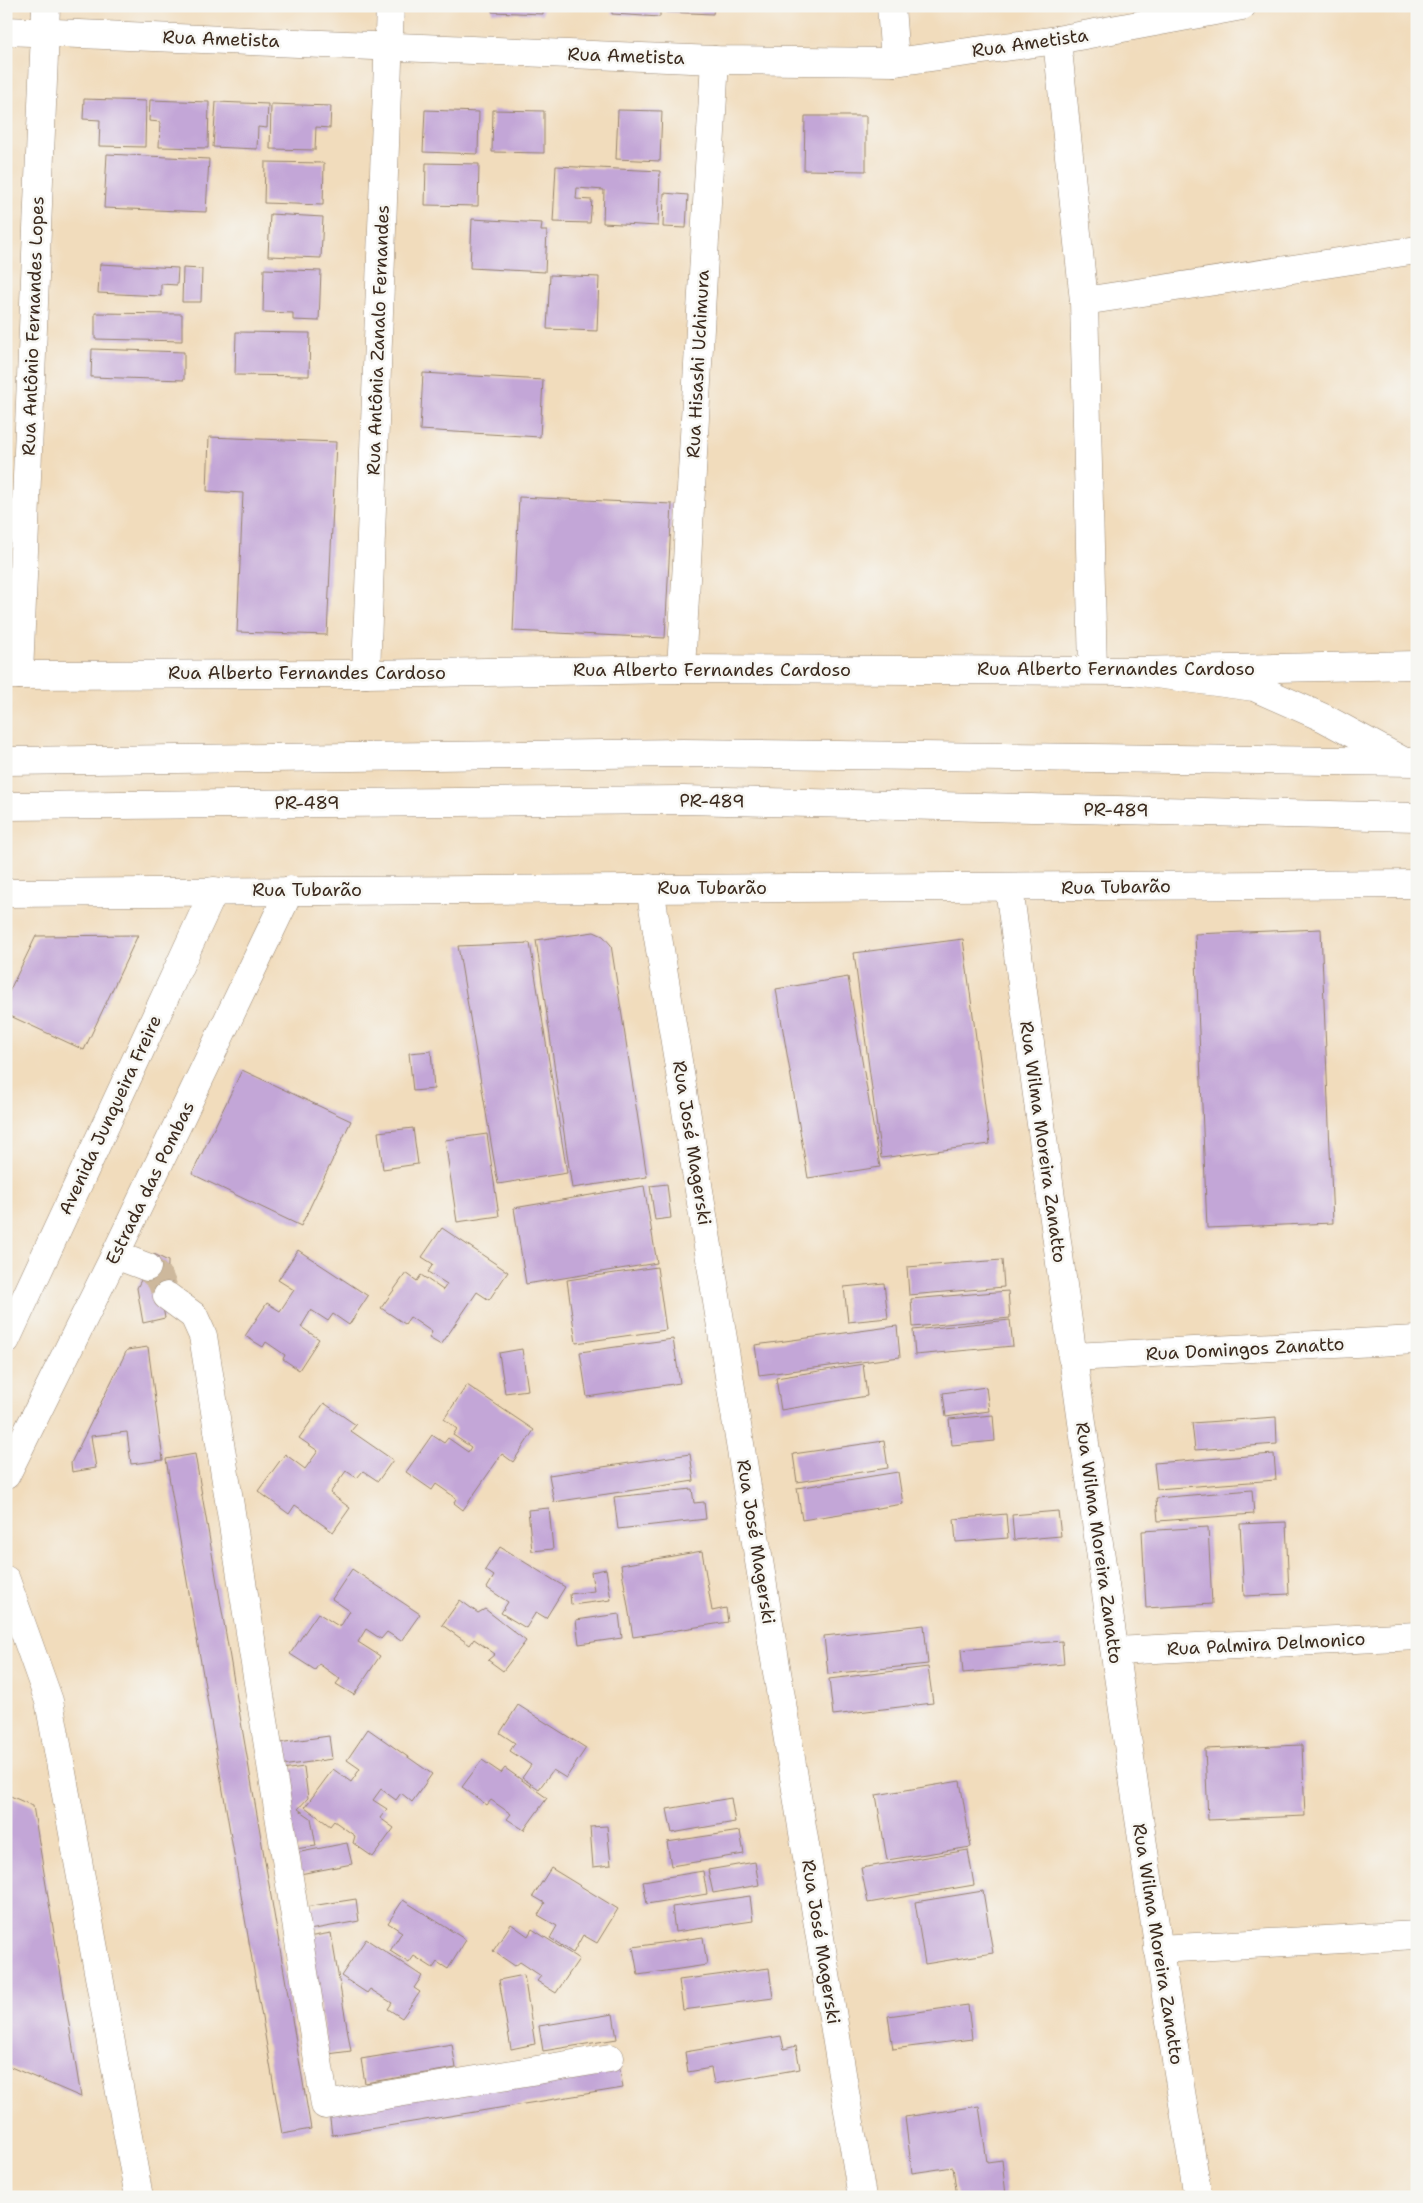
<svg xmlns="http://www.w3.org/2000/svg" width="1423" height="2203" font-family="'Shantell Sans',sans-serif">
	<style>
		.building { fill: #c3a6d7 }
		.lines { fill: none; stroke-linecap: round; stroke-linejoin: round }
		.street-tunnel { stroke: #cdb89c; stroke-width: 28; stroke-dasharray: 28 14; stroke-linecap: butt }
		.street-casing { stroke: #96836d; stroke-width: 29 }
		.primary-casing { stroke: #96836d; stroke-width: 29 }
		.street { stroke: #fff; stroke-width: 28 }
		.primary { stroke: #fff; stroke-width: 28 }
		.labels { text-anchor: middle; stroke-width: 5; stroke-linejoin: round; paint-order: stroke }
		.street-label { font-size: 18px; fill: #3b2a1e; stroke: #f6f6f2 }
	</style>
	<rect width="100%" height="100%" fill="#f6f6f2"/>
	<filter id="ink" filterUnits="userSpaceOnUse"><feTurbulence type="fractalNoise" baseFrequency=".02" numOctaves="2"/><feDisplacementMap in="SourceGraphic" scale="10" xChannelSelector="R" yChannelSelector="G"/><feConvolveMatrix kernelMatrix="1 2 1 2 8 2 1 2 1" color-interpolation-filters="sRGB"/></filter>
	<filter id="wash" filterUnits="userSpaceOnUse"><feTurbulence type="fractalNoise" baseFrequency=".0096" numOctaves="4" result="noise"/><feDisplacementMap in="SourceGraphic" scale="20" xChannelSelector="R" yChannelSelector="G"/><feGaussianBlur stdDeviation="1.12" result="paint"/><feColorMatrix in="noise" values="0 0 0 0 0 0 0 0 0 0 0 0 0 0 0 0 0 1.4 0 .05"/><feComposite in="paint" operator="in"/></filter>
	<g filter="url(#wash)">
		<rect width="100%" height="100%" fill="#f1dcbc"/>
		<g id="blocks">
			<!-- building -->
			<g class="building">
				<path d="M 492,6 L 543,6 L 543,14 L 492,12 Z"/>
				<path d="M 612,6 L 660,6 L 660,17 L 612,14 Z"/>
				<path d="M 667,6 L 714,6 L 713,14 L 666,12 Z"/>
				<path d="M 84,99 L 146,101 L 145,147 L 99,146 L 100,120 L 83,119 Z"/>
				<path d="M 150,100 L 209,102 L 208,148 L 159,147 L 160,122 L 149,121 Z"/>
				<path d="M 216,102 L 268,104 L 267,128 L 258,127 L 257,149 L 213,147 Z"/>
				<path d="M 271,104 L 331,106 L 330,128 L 316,127 L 315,150 L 270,149 Z"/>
				<path d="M 425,110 L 479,112 L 478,154 L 423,152 Z"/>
				<path d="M 493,110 L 544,111 L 544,153 L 492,152 Z"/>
				<path d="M 618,110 L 662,111 L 660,161 L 616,159 Z"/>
				<path d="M 805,116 L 866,116 L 866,171 L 804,170 Z"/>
				<path d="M 107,154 L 209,159 L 206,212 L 104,208 Z"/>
				<path d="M 265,162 L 324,163 L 323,205 L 264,203 Z"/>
				<path d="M 426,163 L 479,164 L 478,206 L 425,205 Z"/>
				<path d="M 556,166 L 660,171 L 658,226 L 603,223 L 604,190 L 577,188 L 576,199 L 592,200 L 590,223 L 553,222 Z"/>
				<path d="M 664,193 L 688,195 L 686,228 L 663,227 Z"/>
				<path d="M 270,214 L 323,217 L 321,258 L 268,256 Z"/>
				<path d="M 472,219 L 542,223 L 541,231 L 547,231 L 545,272 L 470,268 Z"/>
				<path d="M 100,264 L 178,268 L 177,285 L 161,284 L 161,296 L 98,293 Z"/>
				<path d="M 183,268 L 202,269 L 201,302 L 182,302 Z"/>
				<path d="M 264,269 L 321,271 L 319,321 L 293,320 L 293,313 L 263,312 Z"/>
				<path d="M 550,275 L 599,277 L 597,331 L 547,329 Z"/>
				<path d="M 95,313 L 182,314 L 182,341 L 95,339 Z"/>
				<path d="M 236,332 L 310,333 L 309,376 L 235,375 Z"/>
				<path d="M 92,349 L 184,352 L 184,380 L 91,377 Z"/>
				<path d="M 423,373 L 543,380 L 540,437 L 420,430 Z"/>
				<path d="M 209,437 L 336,442 L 327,635 L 237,632 L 243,493 L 207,491 Z"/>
				<path d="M 519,497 L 672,504 L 665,638 L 513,631 Z"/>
				<path d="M 1321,929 L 1333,1223 L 1207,1228 L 1195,934 Z"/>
				<path d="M 594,932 L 603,936 L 611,945 L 647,1177 L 572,1188 L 536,940 Z"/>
				<path d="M 138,935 L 84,1050 L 6,1014 L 6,998 L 36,936 Z"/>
				<path d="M 963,939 L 990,1144 L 881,1158 L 854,953 Z"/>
				<path d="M 530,943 L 567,1173 L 498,1184 L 458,946 Z"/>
				<path d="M 848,977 L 880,1167 L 808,1178 L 776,989 Z"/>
				<path d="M 431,1051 L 434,1089 L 413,1091 L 409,1053 Z"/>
				<path d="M 242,1070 L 351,1121 L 301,1226 L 192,1174 Z"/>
				<path d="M 413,1128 L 418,1164 L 383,1169 L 378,1132 Z"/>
				<path d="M 487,1134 L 499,1216 L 457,1222 L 445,1140 Z"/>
				<path d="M 667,1184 L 671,1218 L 655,1220 L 650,1186 Z"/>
				<path d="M 644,1186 L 657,1263 L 526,1284 L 514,1208 Z"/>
				<path d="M 442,1228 L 508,1272 L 489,1300 L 477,1292 L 441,1345 L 429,1338 L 432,1332 L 410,1317 L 405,1324 L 381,1308 L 406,1273 L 417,1281 L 421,1275 L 443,1290 L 447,1284 L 428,1272 L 433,1264 L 422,1257 Z"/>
				<path d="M 298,1250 L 368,1296 L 349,1325 L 333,1314 L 328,1321 L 311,1310 L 301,1327 L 319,1339 L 299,1370 L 283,1359 L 285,1355 L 266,1342 L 263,1347 L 245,1336 L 267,1303 L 280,1311 L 294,1290 L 278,1280 Z"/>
				<path d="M 154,1254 L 168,1261 L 167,1296 L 158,1281 L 165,1318 L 143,1323 L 137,1288 Z"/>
				<path d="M 1002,1260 L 1004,1287 L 909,1295 L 907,1267 Z"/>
				<path d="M 657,1267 L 666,1330 L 576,1343 L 567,1280 Z"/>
				<path d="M 884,1283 L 888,1318 L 848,1322 L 844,1287 Z"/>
				<path d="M 1008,1291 L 1010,1318 L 913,1327 L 911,1299 Z"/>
				<path d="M 1010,1320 L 1013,1346 L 915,1355 L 913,1330 Z"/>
				<path d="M 897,1326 L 900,1357 L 759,1375 L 755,1345 Z"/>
				<path d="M 673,1339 L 680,1383 L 587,1397 L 580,1352 Z"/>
				<path d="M 148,1347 L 163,1460 L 131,1464 L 127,1432 L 91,1436 L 96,1468 L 72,1472 L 71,1463 L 127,1350 Z"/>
				<path d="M 522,1349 L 528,1390 L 505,1393 L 499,1353 Z"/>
				<path d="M 863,1364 L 867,1396 L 781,1410 L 776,1378 Z"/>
				<path d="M 467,1385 L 534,1430 L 513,1462 L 502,1454 L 463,1510 L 454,1503 L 456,1498 L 436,1484 L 432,1490 L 406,1472 L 432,1435 L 444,1443 L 448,1438 L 468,1452 L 471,1447 L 453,1435 L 457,1429 L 444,1419 Z"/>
				<path d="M 986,1387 L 989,1411 L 946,1417 L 943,1393 Z"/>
				<path d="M 324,1403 L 356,1425 L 351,1431 L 393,1460 L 378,1481 L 363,1471 L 357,1478 L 346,1471 L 330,1493 L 350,1508 L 333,1532 L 295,1505 L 289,1514 L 258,1491 L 285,1454 L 305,1469 L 318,1451 L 299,1438 Z"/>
				<path d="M 993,1415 L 995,1441 L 952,1445 L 949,1419 Z"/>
				<path d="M 1276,1417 L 1277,1444 L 1195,1450 L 1192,1423 Z"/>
				<path d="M 884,1441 L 888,1468 L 797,1482 L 793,1454 Z"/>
				<path d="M 195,1454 L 311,2129 L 282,2134 L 166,1459 Z"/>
				<path d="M 690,1454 L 694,1481 L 554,1502 L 549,1475 Z"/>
				<path d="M 1274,1454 L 1276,1480 L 1157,1489 L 1154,1463 Z"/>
				<path d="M 898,1472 L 903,1504 L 802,1520 L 797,1488 Z"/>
				<path d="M 692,1489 L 694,1503 L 704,1502 L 706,1519 L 618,1529 L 614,1497 Z"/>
				<path d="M 1252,1490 L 1254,1514 L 1158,1521 L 1156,1498 Z"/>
				<path d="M 549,1508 L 553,1549 L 532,1551 L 528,1510 Z"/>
				<path d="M 1058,1511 L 1061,1536 L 1014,1540 L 1012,1515 Z"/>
				<path d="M 1006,1514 L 1008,1538 L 956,1542 L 954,1519 Z"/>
				<path d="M 1286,1522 L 1289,1594 L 1244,1596 L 1240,1524 Z"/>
				<path d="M 1208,1527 L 1212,1604 L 1146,1608 L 1142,1531 Z"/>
				<path d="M 500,1547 L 565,1587 L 546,1618 L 536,1612 L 526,1628 L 501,1613 L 508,1602 L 487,1588 L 494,1576 L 485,1570 Z"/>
				<path d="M 702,1551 L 712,1611 L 726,1608 L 728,1622 L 633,1637 L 621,1565 Z"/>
				<path d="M 352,1569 L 420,1614 L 401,1641 L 387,1632 L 381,1639 L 366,1629 L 358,1642 L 380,1656 L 354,1695 L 336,1684 L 340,1679 L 319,1664 L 315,1670 L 290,1654 L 318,1613 L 340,1627 L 350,1611 L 332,1599 Z"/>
				<path d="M 606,1569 L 611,1600 L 571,1605 L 570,1594 L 594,1591 L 591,1572 Z"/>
				<path d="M 460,1600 L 478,1613 L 485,1609 L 526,1641 L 503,1671 L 488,1660 L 495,1654 L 474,1639 L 470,1645 L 442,1625 Z"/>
				<path d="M 619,1614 L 622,1638 L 579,1644 L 576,1620 Z"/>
				<path d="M 924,1625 L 928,1664 L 828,1674 L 824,1636 Z"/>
				<path d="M 1062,1641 L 1064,1664 L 963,1673 L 961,1650 Z"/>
				<path d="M 928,1667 L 933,1703 L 833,1715 L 829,1679 Z"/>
				<path d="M 518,1705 L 586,1748 L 566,1778 L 553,1770 L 539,1789 L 522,1778 L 531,1765 L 510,1751 L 515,1743 L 500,1733 Z"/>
				<path d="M 368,1729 L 432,1774 L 412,1802 L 401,1793 L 396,1800 L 381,1789 L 373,1800 L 387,1809 L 380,1818 L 394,1828 L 373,1857 L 353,1843 L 355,1836 L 334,1821 L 330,1826 L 305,1807 L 333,1769 L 351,1782 L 360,1769 L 347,1760 Z"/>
				<path d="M 329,1736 L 332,1759 L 282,1766 L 278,1743 Z"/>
				<path d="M 1302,1745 L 1305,1816 L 1208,1820 L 1205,1749 Z"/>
				<path d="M 482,1760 L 501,1773 L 505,1768 L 547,1798 L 524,1830 L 507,1819 L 511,1814 L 491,1800 L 487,1805 L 462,1787 Z"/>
				<path d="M 304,1767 L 308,1798 L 298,1809 L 311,1818 L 316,1846 L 295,1849 L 282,1770 Z"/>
				<path d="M 960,1781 L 971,1847 L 887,1860 L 876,1795 Z"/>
				<path d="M 6,1794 L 33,1806 L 81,2097 L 6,2065 Z"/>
				<path d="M 731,1798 L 735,1822 L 672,1833 L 667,1809 Z"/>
				<path d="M 607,1826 L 611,1865 L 593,1867 L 590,1827 Z"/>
				<path d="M 740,1831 L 744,1854 L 671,1866 L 667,1842 Z"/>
				<path d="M 347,1843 L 352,1864 L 300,1874 L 296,1853 Z"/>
				<path d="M 968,1850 L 974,1885 L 868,1903 L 861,1868 Z"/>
				<path d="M 755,1862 L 759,1885 L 713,1893 L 708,1870 Z"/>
				<path d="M 551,1868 L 618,1909 L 597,1943 L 583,1935 L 573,1953 L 550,1938 L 557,1926 L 538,1915 L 545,1903 L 533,1896 Z"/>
				<path d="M 703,1871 L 707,1894 L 647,1904 L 643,1881 Z"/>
				<path d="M 983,1891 L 993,1953 L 925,1964 L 915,1902 Z"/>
				<path d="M 750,1896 L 753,1921 L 675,1932 L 672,1907 Z"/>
				<path d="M 356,1899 L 359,1921 L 309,1930 L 305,1907 Z"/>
				<path d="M 403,1900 L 466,1940 L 448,1969 L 437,1962 L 433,1968 L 414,1956 L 409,1963 L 390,1951 L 402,1932 L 388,1923 Z"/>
				<path d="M 511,1924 L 528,1936 L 532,1929 L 579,1959 L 556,1993 L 537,1981 L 541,1976 L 520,1962 L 515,1966 L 493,1951 Z"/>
				<path d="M 331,1933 L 351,2051 L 328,2054 L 308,1937 Z"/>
				<path d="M 703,1937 L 707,1965 L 638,1975 L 633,1947 Z"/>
				<path d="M 366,1939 L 422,1976 L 414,1988 L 420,1992 L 402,2018 L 388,2009 L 392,2003 L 370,1989 L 367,1993 L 341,1976 Z"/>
				<path d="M 769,1968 L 773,1998 L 683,2010 L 679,1980 Z"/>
				<path d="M 524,1975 L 535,2044 L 511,2049 L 499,1980 Z"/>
				<path d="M 968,2005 L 972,2039 L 893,2049 L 888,2016 Z"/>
				<path d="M 613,2014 L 617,2039 L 543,2051 L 539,2026 Z"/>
				<path d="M 781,2036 L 784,2049 L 796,2046 L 800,2069 L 714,2084 L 711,2068 L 688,2072 L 685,2052 Z"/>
				<path d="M 452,2044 L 456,2068 L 365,2083 L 361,2059 Z"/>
				<path d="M 619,2064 L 623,2088 L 332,2135 L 329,2112 Z"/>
				<path d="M 979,2106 L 987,2162 L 1002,2160 L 1006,2195 L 957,2197 L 953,2167 L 912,2173 L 905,2117 Z"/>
			</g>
		</g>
	</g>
	<g filter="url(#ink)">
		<use href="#blocks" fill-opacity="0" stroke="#96836d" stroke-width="1"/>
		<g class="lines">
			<!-- street-tunnel -->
			<path class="street-tunnel" d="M 147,1267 L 160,1279 L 167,1296"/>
			<defs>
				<g id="street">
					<path d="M 891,6 L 895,62"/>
					<path d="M 6,31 L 715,60 L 895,62 L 1057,40 L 1242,6"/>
					<path d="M 1057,40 L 1084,301 L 1093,670"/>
					<path d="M 1084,301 L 1417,250"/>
					<path d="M 681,669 L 715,60"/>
					<path d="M 366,674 L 390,6"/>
					<path d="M 6,675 L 366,674 L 681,669 L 1133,671 L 1417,665"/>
					<path d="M 19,675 L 46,6"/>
					<path d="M 650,888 L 862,2197"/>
					<path d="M 1009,888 C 1068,1325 1127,1762 1198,2197"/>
					<path d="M 6,893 L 1417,884"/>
					<path d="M 115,1255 L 147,1267"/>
					<path d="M 167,1296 L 194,1316 L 203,1336 L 325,2105 L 610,2058"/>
					<path d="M 6,1340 L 214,891"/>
					<path d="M 1072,1357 L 1417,1340"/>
					<path d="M 6,1475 L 115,1255 L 290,890"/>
					<path d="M 6,1580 L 49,1701 L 139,2197"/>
					<path d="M 1115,1651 L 1417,1636"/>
					<path d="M 1158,1949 L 1417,1935"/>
				</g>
				<g id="primary">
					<path d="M 1133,671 L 1254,687 L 1324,718 L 1401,760"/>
					<path d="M 6,761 L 683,753 L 1417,762"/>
					<path d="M 6,806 L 683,800 L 1417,817"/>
				</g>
			</defs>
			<!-- street casing -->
			<use href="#street" class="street-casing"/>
			<!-- primary casing -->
			<use href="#primary" class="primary-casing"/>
			<!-- street -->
			<use href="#street" class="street"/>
			<!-- primary -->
			<use href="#primary" class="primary"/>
		</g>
	</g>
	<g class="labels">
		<!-- street labels -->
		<g class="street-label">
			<text transform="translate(221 39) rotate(2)" y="6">Rua Ametista</text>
			<text transform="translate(1030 43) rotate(-8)" y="6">Rua Ametista</text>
			<text transform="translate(626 56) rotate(2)" y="6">Rua Ametista</text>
			<text transform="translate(33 326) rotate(-88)" y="6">Rua Antônio Fernandes Lopes</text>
			<text transform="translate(378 340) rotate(-88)" y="6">Rua Antônia Zanalo Fernandes</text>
			<text transform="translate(698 364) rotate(-87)" y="6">Rua Hisashi Uchimura</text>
			<text x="1116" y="675">Rua Alberto Fernandes Cardoso</text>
			<text x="712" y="676">Rua Alberto Fernandes Cardoso</text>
			<text x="307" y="679">Rua Alberto Fernandes Cardoso</text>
			<text transform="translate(712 801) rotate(1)" y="6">PR-489</text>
			<text x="307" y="809">PR-489</text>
			<text transform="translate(1116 810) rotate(1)" y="6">PR-489</text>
			<text transform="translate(1116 887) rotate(-1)" y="6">Rua Tubarão</text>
			<text x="712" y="894">Rua Tubarão</text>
			<text x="307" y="896">Rua Tubarão</text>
			<text transform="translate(110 1115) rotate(-65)" y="6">Avenida Junqueira Freire</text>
			<text transform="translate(1043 1142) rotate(82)" y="6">Rua Wilma Moreira Zanatto</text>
			<text transform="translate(692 1143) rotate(81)" y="6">Rua José Magerski</text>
			<text transform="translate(150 1183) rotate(-64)" y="6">Estrada das Pombas</text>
			<text transform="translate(1245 1349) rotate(-3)" y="6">Rua Domingos Zanatto</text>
			<text transform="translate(756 1542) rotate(81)" y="6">Rua José Magerski</text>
			<text transform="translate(1099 1543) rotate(82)" y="6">Rua Wilma Moreira Zanatto</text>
			<text transform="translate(1266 1644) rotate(-3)" y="6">Rua Palmira Delmonico</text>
			<text transform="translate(821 1942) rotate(81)" y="6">Rua José Magerski</text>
			<text transform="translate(1158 1944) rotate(81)" y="6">Rua Wilma Moreira Zanatto</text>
		</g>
	</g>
	<!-- margin -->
	<rect width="1423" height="2203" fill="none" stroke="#f6f6f2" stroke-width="25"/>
</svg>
